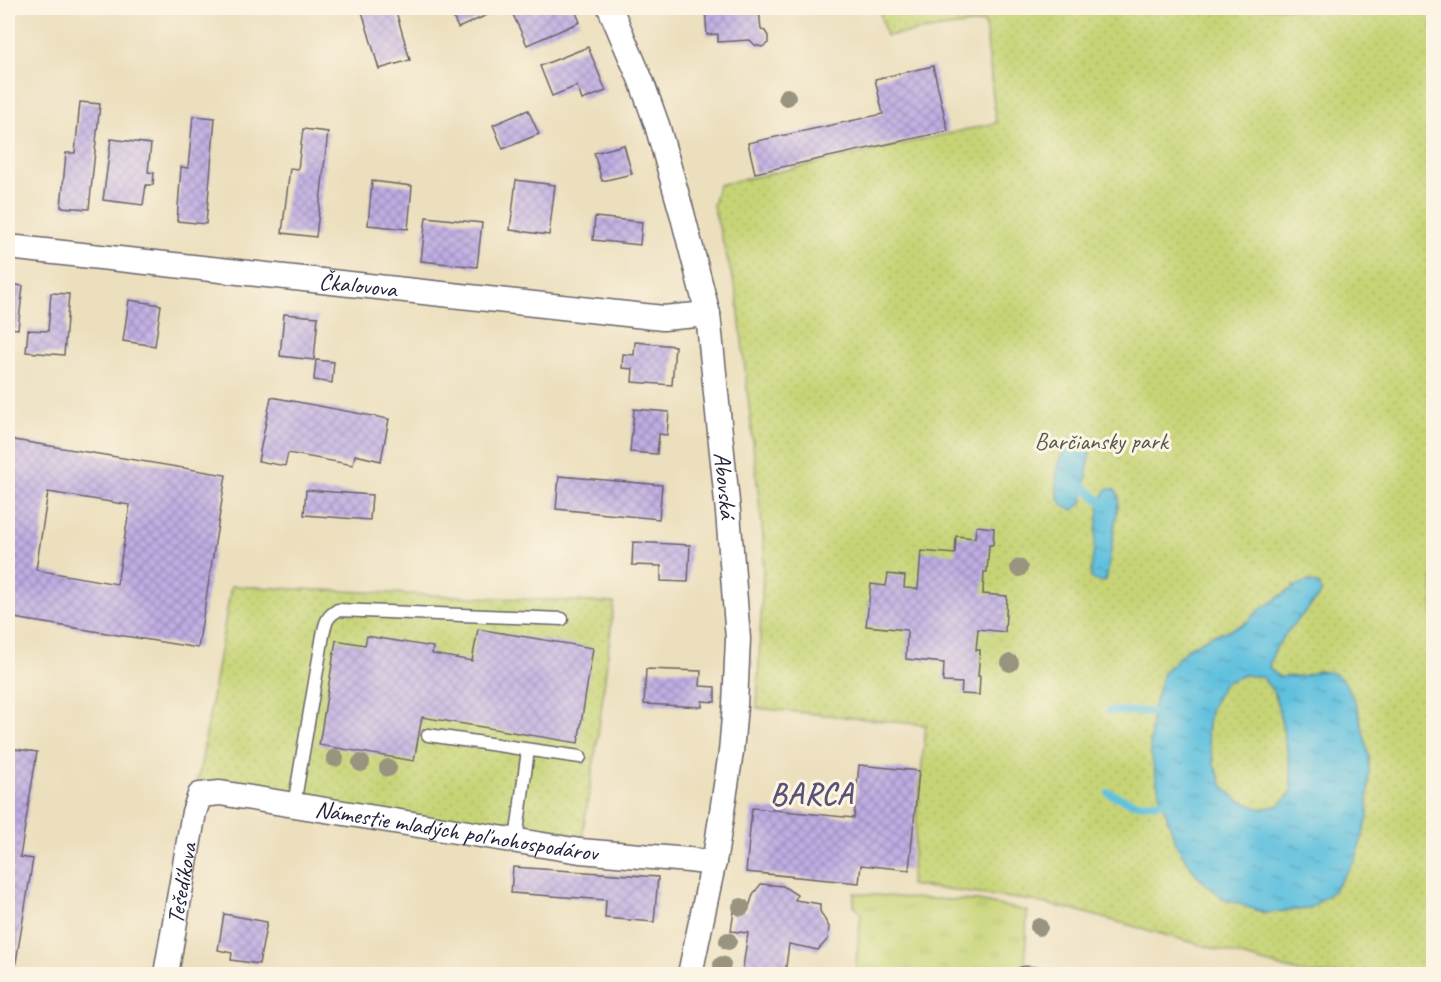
<svg xmlns="http://www.w3.org/2000/svg" width="1441" height="982" font-family="Caveat,sans-serif">
	<style>
		.grass { fill: url(#grass-tufts); stroke: #747b58; stroke-width: 1.5 }
		.park { fill: url(#park-dots); stroke: #747b58; stroke-width: 1.5 }
		.water { fill: url(#water-ripples); stroke: #41728c; stroke-width: 1.5; fill-rule: evenodd }
		.lines { fill: none; stroke-linecap: round; stroke-linejoin: round }
		.stream { stroke: #60c1de; stroke-width: 8 }
		.building { fill: url(#building-cross-hatch); fill-rule: evenodd }
		.service-casing { stroke: #696468; stroke-width: 15 }
		.minor-casing { stroke: #696468; stroke-width: 27 }
		.service { stroke: #fff; stroke-width: 12 }
		.minor { stroke: #fff; stroke-width: 24 }
		.tree { fill: #98947f }
		.labels { text-anchor: middle; stroke-width: 6; stroke-linejoin: round; paint-order: stroke }
		.street-label { font-size: 24px; fill: #22223b; stroke: #fcf5e5 }
		.park-label { font-size: 24px; fill: #54574d; stroke: #fcf5e5 }
		.district-label { font-size: 30px; font-weight: bold; letter-spacing: 1.5px; fill: #595376; stroke: #fcf5e5 }
	</style>
	<defs>
		<pattern id="grass-tufts" width="24" height="20" patternUnits="userSpaceOnUse" patternTransform="scale(1.5)"><rect width="24" height="20" fill="#c7d476"/><path d="M3 7l-1-3M5 7V3M7 7l1-3M15 17l-1-3M17 17v-4M19 17l1-3" fill="none" stroke="#abb667"/></pattern>
		<pattern id="park-dots" width="8" height="8" patternUnits="userSpaceOnUse" patternTransform="scale(1.5)"><rect width="8" height="8" fill="#c7d476"/><path d="M2 2h.1M6 6h.1" fill="none" stroke="#abb667" stroke-width="1.8" stroke-linecap="round"/></pattern>
		<pattern id="water-ripples" width="26" height="14" patternUnits="userSpaceOnUse" patternTransform="scale(1.5)"><rect width="26" height="14" fill="#60c1de"/><path d="M2 4q2-2 4 0t4 0M15 11q2-2 4 0t4 0" fill="none" stroke="#4f9cb5"/></pattern>
		<pattern id="building-cross-hatch" width="8" height="8" patternUnits="userSpaceOnUse" patternTransform="scale(1.5)"><rect width="8" height="8" fill="#bfade3"/><path d="M0 0l8 8M0 8l8-8" fill="none" stroke="#9b8cb9"/></pattern>
	</defs>
	<rect width="100%" height="100%" fill="#fcf5e5"/>
	<filter id="ink" filterUnits="userSpaceOnUse"><feTurbulence type="fractalNoise" baseFrequency=".0167" numOctaves="2"/><feDisplacementMap in="SourceGraphic" scale="12" xChannelSelector="R" yChannelSelector="G"/><feConvolveMatrix kernelMatrix="1 2 1 2 8 2 1 2 1" color-interpolation-filters="sRGB"/></filter>
	<filter id="wash" filterUnits="userSpaceOnUse"><feTurbulence type="fractalNoise" baseFrequency=".008" numOctaves="4" result="noise"/><feDisplacementMap in="SourceGraphic" scale="24" xChannelSelector="R" yChannelSelector="G"/><feGaussianBlur stdDeviation="1.35" result="paint"/><feColorMatrix in="noise" values="0 0 0 0 0 0 0 0 0 0 0 0 0 0 0 0 0 1.4 0 .05"/><feComposite in="paint" operator="in"/></filter>
	<g filter="url(#wash)">
		<rect width="100%" height="100%" fill="#ecdfbd"/>
		<!-- grass -->
		<path class="grass" d="M 854,893 L 909,898 L 978,901 L 1027,911 L 1025,973 L 1021,974 L 855,974 L 861,914 L 854,905 Z"/>
		<!-- park -->
		<g class="park">
			<path d="M 879,8 L 1433,8 L 1433,974 L 1306,974 L 1082,912 L 1033,901 L 910,885 L 926,725 L 757,708 L 764,546 L 737,295 L 713,205 L 719,185 L 996,123 L 985,22 L 886,36 Z"/>
			<path d="M 231,586 L 614,603 L 598,736 L 580,851 L 200,795 L 196,781 L 200,770 Z"/>
		</g>
		<!-- water -->
		<g class="water">
			<path d="M 1072,439 C 1079,439 1083,440 1089,445 L 1090,451 L 1084,496 L 1082,503 L 1074,510 C 1046,507 1056,452 1072,439 Z"/>
			<path d="M 1107,489 L 1113,489 L 1117,492 L 1119,498 L 1107,576 L 1105,581 C 1099,582 1096,582 1091,578 L 1091,571 L 1100,501 Z"/>
			<path d="M 1308,581 L 1320,585 L 1321,593 C 1304,617 1274,637 1269,668 L 1279,677 L 1302,676 L 1319,671 L 1334,673 L 1344,681 L 1357,706 L 1369,756 L 1368,818 L 1355,861 L 1333,891 L 1309,909 L 1265,913 L 1224,899 L 1198,877 L 1177,846 L 1160,796 L 1150,750 L 1152,712 L 1163,673 L 1188,648 L 1212,635 L 1227,631 L 1246,623 L 1257,612 L 1274,600 L 1294,587 ZM 1244,675 L 1262,677 L 1275,694 L 1283,729 L 1291,771 L 1291,793 L 1280,805 L 1261,809 L 1238,800 L 1223,786 L 1214,764 L 1207,732 L 1210,710 L 1224,683 Z"/>
		</g>
		<g class="lines">
			<!-- stream -->
			<g class="stream">
				<path d="M 1085,487 L 1100,501"/>
				<path d="M 1109,711 L 1152,712"/>
				<path d="M 1109,793 C 1131,803 1137,806 1162,802"/>
			</g>
		</g>
		<g id="blocks">
			<!-- building -->
			<g class="building">
				<path d="M 361,8 L 395,8 L 410,60 L 379,69 Z"/>
				<path d="M 449,8 L 503,8 L 458,28 Z"/>
				<path d="M 510,8 L 574,8 L 580,22 L 527,45 Z"/>
				<path d="M 705,8 L 759,8 L 761,30 L 765,31 L 768,36 L 768,43 L 762,47 L 755,45 L 750,40 L 718,42 L 718,34 L 707,35 Z"/>
				<path d="M 588,47 L 606,91 L 582,100 L 577,86 L 552,96 L 540,66 Z"/>
				<path d="M 933,66 L 948,131 L 755,173 L 748,143 L 883,114 L 875,79 Z"/>
				<path d="M 80,102 L 100,104 L 89,209 L 61,207 L 66,153 L 75,153 Z"/>
				<path d="M 528,110 L 539,134 L 503,149 L 493,125 Z"/>
				<path d="M 193,116 L 215,118 L 206,224 L 177,221 L 181,167 L 188,168 Z"/>
				<path d="M 303,129 L 328,132 L 316,237 L 282,233 L 290,168 L 298,169 Z"/>
				<path d="M 111,139 L 151,144 L 148,172 L 154,173 L 153,185 L 146,185 L 143,205 L 103,200 Z"/>
				<path d="M 624,145 L 632,174 L 602,181 L 594,153 Z"/>
				<path d="M 516,180 L 555,185 L 549,235 L 510,230 Z"/>
				<path d="M 372,181 L 412,186 L 408,229 L 368,225 Z"/>
				<path d="M 426,217 L 482,223 L 477,267 L 421,261 Z"/>
				<path d="M 595,217 L 642,222 L 640,245 L 593,240 Z"/>
				<path d="M 8,284 L 23,286 L 18,329 L 8,328 Z"/>
				<path d="M 51,293 L 69,294 L 64,355 L 26,352 L 28,330 L 48,331 Z"/>
				<path d="M 129,300 L 161,305 L 155,346 L 123,341 Z"/>
				<path d="M 284,314 L 318,317 L 314,360 L 280,356 Z"/>
				<path d="M 635,342 L 675,346 L 672,385 L 632,382 L 633,369 L 622,368 L 623,354 L 634,355 Z"/>
				<path d="M 316,360 L 334,362 L 332,383 L 314,380 Z"/>
				<path d="M 271,397 L 389,419 L 381,461 L 355,455 L 353,465 L 288,453 L 285,466 L 258,461 Z"/>
				<path d="M 634,409 L 669,412 L 667,435 L 659,434 L 657,454 L 630,452 Z"/>
				<path d="M 8,439 L 226,475 L 198,648 L 8,617 ZM 48,492 L 130,505 L 117,584 L 36,570 Z"/>
				<path d="M 559,476 L 662,485 L 659,519 L 556,509 Z"/>
				<path d="M 306,490 L 372,495 L 370,520 L 304,515 Z"/>
				<path d="M 976,526 L 994,528 L 993,545 L 989,545 L 987,572 L 984,572 L 983,594 L 1007,596 L 1005,632 L 978,629 L 976,650 L 980,650 L 978,676 L 980,676 L 979,695 L 961,694 L 962,683 L 943,682 L 944,663 L 906,659 L 907,630 L 866,626 L 871,584 L 886,586 L 888,574 L 905,576 L 904,588 L 918,589 L 921,551 L 955,554 L 956,536 L 975,538 Z"/>
				<path d="M 633,542 L 690,545 L 688,582 L 661,581 L 661,566 L 632,565 Z"/>
				<path d="M 478,629 L 593,648 L 578,743 L 422,717 L 414,761 L 319,745 L 336,640 L 365,645 L 367,636 L 433,647 L 432,654 L 472,661 Z"/>
				<path d="M 646,669 L 701,671 L 700,686 L 715,687 L 715,702 L 702,701 L 702,707 L 644,704 Z"/>
				<path d="M 8,748 L 37,752 L 20,857 L 33,859 L 14,974 L 8,974 Z"/>
				<path d="M 859,765 L 919,771 L 909,870 L 861,865 L 859,883 L 746,872 L 752,808 L 854,818 Z"/>
				<path d="M 513,867 L 658,877 L 654,922 L 605,918 L 606,900 L 511,893 Z"/>
				<path d="M 761,884 L 783,886 L 797,895 L 795,900 L 820,904 L 820,911 L 829,927 L 828,939 L 818,950 L 789,944 L 785,974 L 742,974 L 748,933 L 731,931 L 734,911 L 748,911 L 753,894 Z"/>
				<path d="M 224,914 L 267,922 L 259,964 L 231,960 L 232,953 L 218,950 Z"/>
			</g>
		</g>
	</g>
	<g filter="url(#ink)">
		<use href="#blocks" fill-opacity="0" stroke="#696468" stroke-width="1.5"/>
		<g class="lines">
			<defs>
				<g id="service">
					<path d="M 428,735 L 580,757"/>
					<path d="M 294,805 L 323,635 C 326,622 326,617 338,610 L 562,619"/>
					<path d="M 516,840 L 528,750"/>
					<path d="M 1021,974 L 1025,973 L 1041,974"/>
				</g>
				<g id="minor">
					<path id="s1" d="M 610,8 L 642,83 L 657,125 L 682,213 L 708,314 L 728,512 L 738,639 L 735,705 L 731,752 L 716,851 L 690,974"/>
					<path id="s2" d="M 8,247 L 663,318 L 708,314"/>
					<path id="s3" d="M 166,974 L 194,812 L 200,795 L 220,793 L 580,851 L 689,860 L 714,863"/>
				</g>
			</defs>
			<!-- service casing -->
			<use href="#service" class="service-casing"/>
			<!-- minor casing -->
			<use href="#minor" class="minor-casing"/>
			<!-- service -->
			<use href="#service" class="service"/>
			<!-- minor -->
			<use href="#minor" class="minor"/>
		</g>
		<!-- trees -->
		<g class="tree">
			<circle cx="787" cy="97" r="9"/>
			<circle cx="1019" cy="568" r="9"/>
			<circle cx="1010" cy="663" r="9"/>
			<circle cx="335" cy="758" r="9"/>
			<circle cx="361" cy="763" r="9"/>
			<circle cx="388" cy="768" r="9"/>
			<circle cx="741" cy="907" r="9"/>
			<circle cx="1039" cy="927" r="9"/>
			<circle cx="728" cy="941" r="9"/>
			<circle cx="722" cy="965" r="9"/>
		</g>
	</g>
	<g class="labels">
		<!-- street labels -->
		<g class="street-label">
			<text dy="8" stroke="none"><textPath href="#s2" startOffset="352">Čkalovova</textPath></text>
			<text dy="8" stroke="none"><textPath href="#s1" startOffset="494">Abovská</textPath></text>
			<text dy="8" stroke="none"><textPath href="#s3" startOffset="442">Námestie mladých poľnohospodárov</textPath></text>
			<text dy="8" stroke="none"><textPath href="#s3" startOffset="92">Tešedíkova</textPath></text>
		</g>
		<!-- park labels -->
		<g class="park-label">
			<text x="1101" y="449">Barčiansky park</text>
		</g>
		<!-- district labels -->
		<g class="district-label">
			<text x="812" y="804">BARCA</text>
		</g>
	</g>
	<!-- margin -->
	<rect width="1441" height="982" fill="none" stroke="#fcf5e5" stroke-width="30"/>
</svg>
